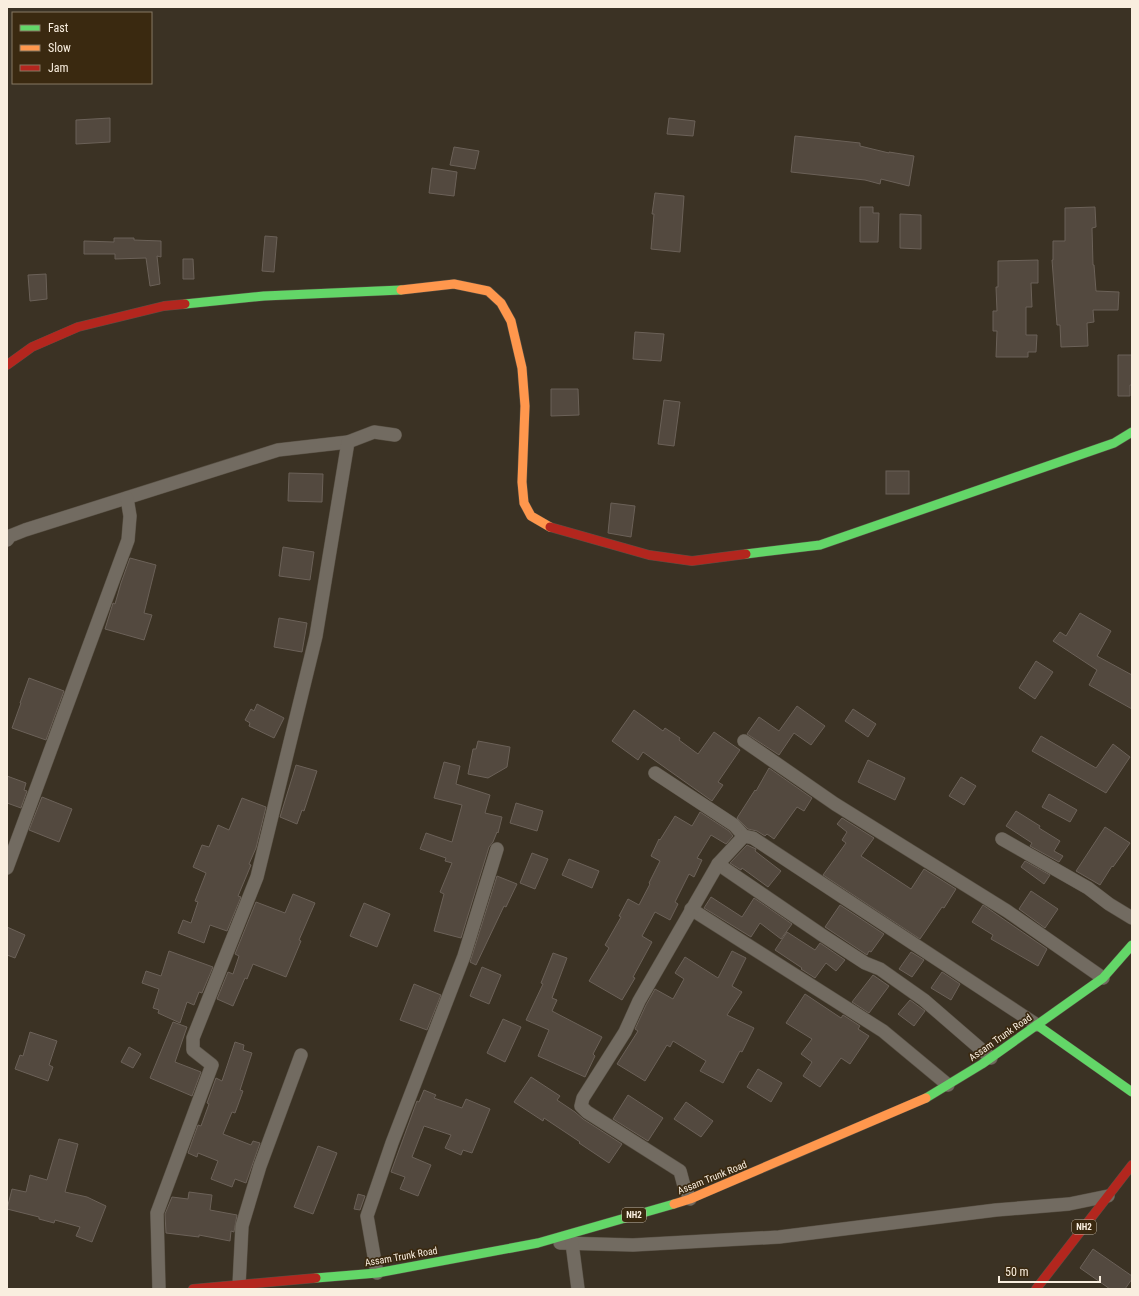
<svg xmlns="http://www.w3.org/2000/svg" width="1139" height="1296" font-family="'Roboto Condensed',sans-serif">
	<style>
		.building { fill: #53493f; stroke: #6b6158 }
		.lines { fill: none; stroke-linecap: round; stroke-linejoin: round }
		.street-casing { stroke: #585044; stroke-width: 14 }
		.fast-casing { stroke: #585044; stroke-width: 10 }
		.slow-casing { stroke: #585044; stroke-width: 10 }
		.jam-casing { stroke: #585044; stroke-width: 10 }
		.street { stroke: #726b61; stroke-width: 13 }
		.fast { stroke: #63d668; stroke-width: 9 }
		.slow { stroke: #ff974d; stroke-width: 9 }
		.jam { stroke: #b3261e; stroke-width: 9 }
		.labels { text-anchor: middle; stroke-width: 3.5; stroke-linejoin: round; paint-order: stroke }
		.shield { fill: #3a2910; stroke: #c0b3a1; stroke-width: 1 }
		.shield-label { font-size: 9px; font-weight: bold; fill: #f9eedf }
		.street-label { font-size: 10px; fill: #f9eedf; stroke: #3a2910 }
	</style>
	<rect width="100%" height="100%" fill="#3b3224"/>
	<!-- building -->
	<g class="building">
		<path d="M 110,118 L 110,142 L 76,144 L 76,120 Z"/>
		<path d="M 669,118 L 695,121 L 693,136 L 667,134 Z"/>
		<path d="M 795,136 L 860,143 L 860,146 L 889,153 L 889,152 L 914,156 L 909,186 L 881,179 L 880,184 L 865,180 L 791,172 Z"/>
		<path d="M 454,147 L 479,151 L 475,169 L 450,165 Z"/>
		<path d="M 432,168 L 457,172 L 454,196 L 429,193 Z"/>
		<path d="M 655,193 L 684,196 L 680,252 L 651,249 L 654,214 L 652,214 Z"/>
		<path d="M 860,207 L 873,207 L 873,213 L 879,213 L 878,242 L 860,242 Z"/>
		<path d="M 1095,207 L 1096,227 L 1092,228 L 1093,265 L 1094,265 L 1096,291 L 1119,292 L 1118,310 L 1093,310 L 1094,322 L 1087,323 L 1088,346 L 1061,347 L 1060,325 L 1057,325 L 1052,260 L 1053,260 L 1053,241 L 1065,241 L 1065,208 Z"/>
		<path d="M 900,214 L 921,215 L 921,249 L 900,248 Z"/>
		<path d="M 265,236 L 277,237 L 274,272 L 262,271 Z"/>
		<path d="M 114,238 L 134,238 L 134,240 L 161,241 L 161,257 L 157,256 L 160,284 L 150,286 L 146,258 L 115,259 L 115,254 L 84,254 L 84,241 L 114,242 Z"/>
		<path d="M 183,259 L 193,259 L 194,279 L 183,279 Z"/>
		<path d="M 1038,260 L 1038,283 L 1031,283 L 1032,307 L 1026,307 L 1026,335 L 1037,335 L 1036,352 L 1028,352 L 1028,357 L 996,357 L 997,331 L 993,331 L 993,311 L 997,311 L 996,287 L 998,287 L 998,261 Z"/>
		<path d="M 46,274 L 47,299 L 30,301 L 28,275 Z"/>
		<path d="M 635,332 L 664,334 L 661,361 L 633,359 Z"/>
		<path d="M 1118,355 L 1132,355 L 1132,385 L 1130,385 L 1130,396 L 1118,396 Z"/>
		<path d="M 551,389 L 578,389 L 579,415 L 551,416 Z"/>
		<path d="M 664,400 L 680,402 L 674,446 L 658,444 Z"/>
		<rect x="886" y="471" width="23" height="23"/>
		<path d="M 289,473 L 323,474 L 322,502 L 288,501 Z"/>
		<path d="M 611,503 L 635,506 L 631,537 L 608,533 Z"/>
		<path d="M 283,547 L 314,552 L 310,580 L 279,576 Z"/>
		<path d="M 130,558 L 156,565 L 144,613 L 152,615 L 144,640 L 105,629 L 113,603 L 115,604 L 121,583 Z"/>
		<path d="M 1080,613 L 1111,631 L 1097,656 L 1132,675 L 1132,709 L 1089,685 L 1097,670 L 1053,641 L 1060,632 L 1066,636 Z"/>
		<path d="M 279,618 L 307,623 L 302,652 L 274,647 Z"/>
		<path d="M 1036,661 L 1053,672 L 1035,699 L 1019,688 Z"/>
		<path d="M 29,678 L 64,691 L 46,740 L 12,728 L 21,703 L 20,703 Z"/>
		<path d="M 257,704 L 284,718 L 274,738 L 249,726 L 250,723 L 245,720 L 251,709 L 254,711 Z"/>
		<path d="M 797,706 L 825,726 L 811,745 L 794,733 L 779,755 L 747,734 L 759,717 L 779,731 Z"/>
		<path d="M 853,709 L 876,724 L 868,737 L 845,721 Z"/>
		<path d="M 634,710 L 663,731 L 665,728 L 680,738 L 679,740 L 698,754 L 714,732 L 740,750 L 718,782 L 723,785 L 712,801 L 643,752 L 638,760 L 612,741 Z"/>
		<path d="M 1041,736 L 1096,768 L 1113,744 L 1130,757 L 1106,793 L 1032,751 Z"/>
		<path d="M 478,741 L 510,747 L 507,767 L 488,778 L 468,774 L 473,749 L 476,749 Z"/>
		<path d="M 868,760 L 905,778 L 895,800 L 858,782 Z"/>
		<path d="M 444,762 L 460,766 L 456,784 L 490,795 L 485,813 L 502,817 L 498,833 L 497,832 L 493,842 L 489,847 L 461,938 L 434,931 L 444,894 L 440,892 L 452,863 L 445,861 L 446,858 L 420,849 L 426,833 L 452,842 L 462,805 L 434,798 Z"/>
		<path d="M 296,765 L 317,771 L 304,811 L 302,810 L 297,824 L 280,817 Z"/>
		<path d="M 769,768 L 812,798 L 804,811 L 797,807 L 774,839 L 767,834 L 765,836 L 757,831 L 748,829 L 737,818 L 755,790 L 756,791 Z"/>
		<path d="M 7,776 L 26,783 L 24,790 L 27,791 L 21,808 L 7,803 Z"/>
		<path d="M 961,777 L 976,786 L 964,805 L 949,796 Z"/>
		<path d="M 1049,794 L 1077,810 L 1070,822 L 1042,807 Z"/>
		<path d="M 42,797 L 72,809 L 59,842 L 29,830 Z"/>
		<path d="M 242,798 L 266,807 L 256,848 L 249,864 L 251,865 L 238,896 L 241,897 L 227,931 L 210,925 L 204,943 L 178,933 L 183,920 L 191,923 L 198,902 L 195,901 L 206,873 L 193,867 L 202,845 L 209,847 L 218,825 L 229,830 Z"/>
		<path d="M 516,803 L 543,811 L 537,831 L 510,823 Z"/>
		<path d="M 1016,811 L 1040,826 L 1039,828 L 1060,841 L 1054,851 L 1063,856 L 1059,862 L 1030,846 L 1032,843 L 1006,826 Z"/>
		<path d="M 700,812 L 729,831 L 733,836 L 726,844 L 711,835 L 697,858 L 702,860 L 694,877 L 689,874 L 675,902 L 678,904 L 670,920 L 655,912 L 642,936 L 652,942 L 633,977 L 635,978 L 622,1000 L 589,981 L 609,948 L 605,945 L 621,917 L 619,916 L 628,899 L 639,905 L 650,884 L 649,883 L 660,861 L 651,856 L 659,839 L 660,840 L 675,816 L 692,826 Z"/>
		<path d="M 842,818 L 874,838 L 861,856 L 911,889 L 924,869 L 956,889 L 944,908 L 942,907 L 920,939 L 823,875 L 846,843 L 842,840 L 847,832 L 837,824 Z"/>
		<path d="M 1105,827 L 1130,843 L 1113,867 L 1112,866 L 1100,885 L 1076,871 Z"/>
		<path d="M 747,845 L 756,849 L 755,851 L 781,871 L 768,887 L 742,868 L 741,870 L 730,863 Z"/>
		<path d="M 532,853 L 548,859 L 535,889 L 520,883 Z"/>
		<path d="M 569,859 L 599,871 L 592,888 L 562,875 Z"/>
		<path d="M 1025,861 L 1050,875 L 1044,884 L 1021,867 Z"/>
		<path d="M 497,876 L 517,884 L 506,907 L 504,906 L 476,965 L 470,962 Z"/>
		<path d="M 1031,891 L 1058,909 L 1045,928 L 1019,909 Z"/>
		<path d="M 293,894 L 315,903 L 299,940 L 301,941 L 286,977 L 253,964 L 247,979 L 245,978 L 233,1006 L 217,999 L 228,972 L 233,974 L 239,956 L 235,954 L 256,902 L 285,913 Z"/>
		<path d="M 711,897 L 742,917 L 754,898 L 792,924 L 781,939 L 760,923 L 751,937 L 704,908 Z"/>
		<path d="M 364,903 L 390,914 L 377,947 L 350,936 Z"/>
		<path d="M 840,905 L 884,934 L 871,952 L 869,951 L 867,955 L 825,927 Z"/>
		<path d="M 983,905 L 1047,949 L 1038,966 L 991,939 L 993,935 L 972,922 Z"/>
		<path d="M 7,927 L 25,935 L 15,958 L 7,955 Z"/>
		<path d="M 787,932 L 815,950 L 820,943 L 845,960 L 836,971 L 826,963 L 815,978 L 801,969 L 802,968 L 775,950 Z"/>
		<path d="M 169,951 L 213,967 L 202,993 L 199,992 L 194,1005 L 187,1002 L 180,1023 L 158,1013 L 159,1010 L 153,1008 L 159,989 L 142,983 L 146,971 L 161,976 Z"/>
		<path d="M 732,951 L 746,958 L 732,986 L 742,992 L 727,1015 L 754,1028 L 742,1052 L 740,1051 L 723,1083 L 700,1071 L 706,1061 L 673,1041 L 670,1047 L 667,1045 L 645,1081 L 617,1064 L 638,1031 L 635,1029 L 646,1005 L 655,989 L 673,999 L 684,979 L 675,973 L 685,957 L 718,978 Z"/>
		<path d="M 911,952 L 924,960 L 912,977 L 899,969 Z"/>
		<path d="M 553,953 L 567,958 L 552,998 L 557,1000 L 552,1011 L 602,1037 L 593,1054 L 595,1056 L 585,1077 L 538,1056 L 549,1030 L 526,1020 L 543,984 L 541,983 Z"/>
		<path d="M 482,967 L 501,975 L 489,1004 L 470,996 Z"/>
		<path d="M 942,972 L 960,984 L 951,1000 L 931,988 Z"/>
		<path d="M 873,975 L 889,986 L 869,1013 L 852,1002 Z"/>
		<path d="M 414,984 L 441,995 L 427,1030 L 400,1020 Z"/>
		<path d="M 805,994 L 841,1018 L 843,1015 L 860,1026 L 858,1029 L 869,1036 L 850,1064 L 841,1058 L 820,1087 L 803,1076 L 812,1062 L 801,1054 L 812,1039 L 786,1023 Z"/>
		<path d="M 910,1000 L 925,1011 L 914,1026 L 898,1014 Z"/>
		<path d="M 503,1019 L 521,1027 L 505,1062 L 487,1053 Z"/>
		<path d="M 173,1022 L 187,1027 L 175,1062 L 201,1072 L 192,1096 L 150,1078 Z"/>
		<path d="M 30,1032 L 57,1041 L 49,1065 L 53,1067 L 48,1081 L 15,1069 L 20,1055 L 23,1056 Z"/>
		<path d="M 235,1042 L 244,1045 L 243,1050 L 252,1053 L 240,1090 L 243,1091 L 235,1113 L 232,1112 L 223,1134 L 251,1145 L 253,1141 L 260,1143 L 246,1183 L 235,1179 L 232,1187 L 211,1179 L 218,1161 L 198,1153 L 197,1157 L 188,1153 L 198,1125 L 201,1126 L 209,1104 L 207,1103 L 216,1078 L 222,1081 Z"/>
		<path d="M 129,1047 L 141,1054 L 133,1068 L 121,1062 Z"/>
		<path d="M 758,1069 L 782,1083 L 771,1102 L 747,1087 Z"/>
		<path d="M 531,1077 L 560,1096 L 557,1100 L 575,1112 L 583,1119 L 622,1144 L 609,1163 L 579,1143 L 580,1142 L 544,1118 L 543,1121 L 514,1102 Z"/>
		<path d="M 424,1090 L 436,1095 L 434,1098 L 462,1108 L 466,1099 L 490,1109 L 472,1153 L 463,1150 L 461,1155 L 445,1148 L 451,1135 L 424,1126 L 412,1157 L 431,1165 L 418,1196 L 400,1189 L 405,1177 L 391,1172 L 417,1101 L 419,1102 Z"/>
		<path d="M 628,1095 L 663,1118 L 648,1141 L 613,1119 Z"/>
		<path d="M 686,1102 L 713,1121 L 701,1137 L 674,1119 Z"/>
		<path d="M 59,1139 L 78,1144 L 65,1192 L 87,1197 L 106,1206 L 92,1242 L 76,1236 L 80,1227 L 55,1220 L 54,1223 L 39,1219 L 39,1217 L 7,1209 L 12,1189 L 26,1192 L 30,1175 L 47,1180 Z"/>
		<path d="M 318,1146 L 337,1153 L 313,1214 L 294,1207 Z"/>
		<path d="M 189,1192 L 212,1195 L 210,1210 L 237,1215 L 234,1232 L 231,1231 L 230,1241 L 199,1235 L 199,1237 L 166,1233 L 165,1214 L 172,1197 L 188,1199 Z"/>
		<path d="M 358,1194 L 365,1196 L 360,1210 L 354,1209 Z"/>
		<path d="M 1093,1249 L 1132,1276 L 1132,1279 L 1125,1289 L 1110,1289 L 1080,1268 Z"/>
	</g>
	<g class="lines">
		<defs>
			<g id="street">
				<path d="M 7,540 L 10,536 L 25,530 L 278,450 L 348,442"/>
				<path d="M 744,741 L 835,804 L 1007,911 L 1103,978"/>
				<path d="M 655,773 L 734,825 L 744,836 L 753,838 L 1037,1025"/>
				<path d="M 1002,839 L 1088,888 L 1109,904 L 1132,918"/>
				<path d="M 718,864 L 822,935 L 865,963 L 880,969 L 924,1000 L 991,1058"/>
				<path d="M 7,868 L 128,540 L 130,516 L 127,498"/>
				<path d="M 691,909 L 883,1031 L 948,1085"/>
				<path d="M 690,1199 L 684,1186 L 680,1171 L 587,1112 L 581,1106 L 583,1098 L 625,1032 L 639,1001 L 718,864 L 744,836"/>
				<path d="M 560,1243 L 633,1245 L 779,1237 L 996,1210 L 1069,1204 L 1108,1196"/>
				<path d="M 572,1243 L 578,1289"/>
				<path d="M 377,1273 L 367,1216 L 392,1143 L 464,956 L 497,849"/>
				<path d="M 239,1285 L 242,1226 L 260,1166 L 301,1055"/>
				<path d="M 159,1289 L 157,1213 L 212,1065 L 193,1050 L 193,1038 L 257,877 L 316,636 L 348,442 L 374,432 L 395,435"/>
			</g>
			<g id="fast">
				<path d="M 185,304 L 264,296 L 401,290"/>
				<path d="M 746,554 L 820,545 L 1114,443 L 1132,432"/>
				<path d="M 1037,1025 L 1132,1092"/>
				<path d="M 926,1098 L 982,1064 L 1103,978 L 1132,945"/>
				<path d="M 316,1278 L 377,1273 L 538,1243 L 674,1204"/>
			</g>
			<g id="slow">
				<path d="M 401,290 L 454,284 L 488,291 L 501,303 L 511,321 L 522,368 L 525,406 L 522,482 L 524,503 L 531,516 L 550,527"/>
				<path d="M 674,1204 L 690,1199 L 926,1098"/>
			</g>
			<g id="jam">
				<path d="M 7,365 L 32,347 L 78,327 L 164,306 L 185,304"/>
				<path d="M 550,527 L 649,555 L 692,561 L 746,554"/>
				<path d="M 193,1289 L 316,1278"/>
				<path d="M 1036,1289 L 1132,1165"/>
			</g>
		</defs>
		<!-- street casing -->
		<use href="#street" class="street-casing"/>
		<!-- fast casing -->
		<use href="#fast" class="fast-casing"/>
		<!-- slow casing -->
		<use href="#slow" class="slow-casing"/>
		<!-- jam casing -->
		<use href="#jam" class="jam-casing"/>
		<!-- street -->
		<use href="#street" class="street"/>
		<!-- fast -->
		<use href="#fast" class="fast"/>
		<!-- slow -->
		<use href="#slow" class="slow"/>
		<!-- jam -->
		<use href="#jam" class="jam"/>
	</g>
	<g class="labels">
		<!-- shield labels -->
		<g class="shield">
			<rect x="622" y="1208" width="24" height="14" rx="3"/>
			<rect x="1072" y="1220" width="24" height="14" rx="3"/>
		</g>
		<g class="shield-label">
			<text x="634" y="1218">NH2</text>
			<text x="1084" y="1230">NH2</text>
		</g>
		<!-- street labels -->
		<g class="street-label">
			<text transform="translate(1000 1037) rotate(-35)" y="4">Assam Trunk Road</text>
			<text transform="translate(712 1177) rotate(-22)" y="4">Assam Trunk Road</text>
			<text transform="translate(401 1256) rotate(-10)" y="4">Assam Trunk Road</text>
		</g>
	</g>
	<!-- border -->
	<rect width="1139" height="1296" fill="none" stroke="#f9eedf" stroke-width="16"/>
	<!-- legend -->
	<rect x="12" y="12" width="140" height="72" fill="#3a2910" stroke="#867863"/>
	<rect x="20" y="25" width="20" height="6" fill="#63d668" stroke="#867863"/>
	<text x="48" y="32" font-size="12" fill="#f9eedf">Fast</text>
	<rect x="20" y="45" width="20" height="6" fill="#ff974d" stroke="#867863"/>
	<text x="48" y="52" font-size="12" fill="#f9eedf">Slow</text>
	<rect x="20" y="65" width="20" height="6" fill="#b3261e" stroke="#867863"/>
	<text x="48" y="72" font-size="12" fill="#f9eedf">Jam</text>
	<!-- scale -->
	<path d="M999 1276v6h101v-6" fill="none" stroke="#f9eedf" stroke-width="2"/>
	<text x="1005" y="1276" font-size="12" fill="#f9eedf" stroke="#3a2910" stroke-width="3" paint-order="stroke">50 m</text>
</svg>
